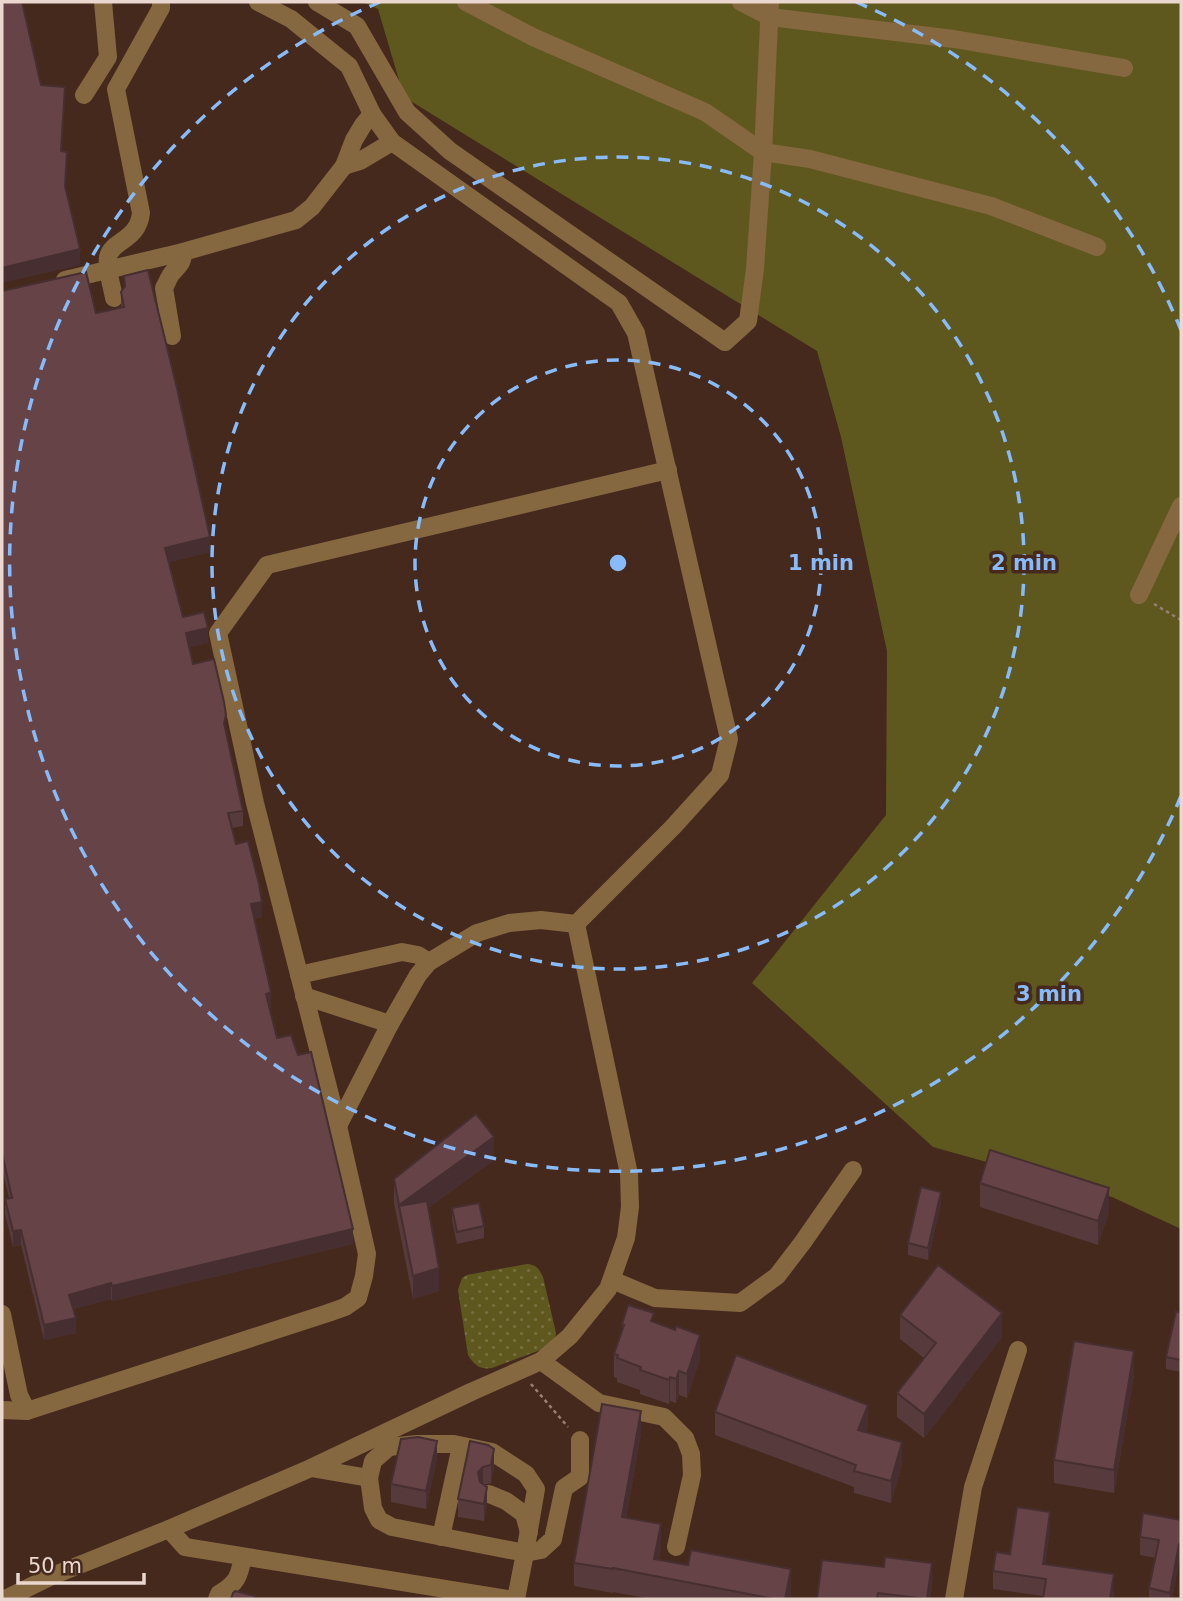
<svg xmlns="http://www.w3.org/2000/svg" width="1183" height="1601" font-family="'DejaVu Sans',sans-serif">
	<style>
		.grass { fill: url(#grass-dots) }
		.garden { fill: #5f581e }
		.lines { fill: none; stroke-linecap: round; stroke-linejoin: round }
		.path { stroke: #977f75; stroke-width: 2.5; stroke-dasharray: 3.5 3.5; stroke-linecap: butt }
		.minor { stroke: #856740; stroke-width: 18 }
		.wall { fill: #573a3c }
		.shaded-wall { fill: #472f31 }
		.building { fill: #654346; stroke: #472f31; stroke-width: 2 }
		.ring { fill: none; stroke: #87bbfb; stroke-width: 3.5; stroke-dasharray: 12 9 }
		.centre { fill: #87bbfb; stroke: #45291d; stroke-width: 3.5 }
		.ring-label { font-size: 21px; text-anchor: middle; font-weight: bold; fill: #87bbfb; stroke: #45291d; stroke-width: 7; stroke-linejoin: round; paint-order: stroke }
	</style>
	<defs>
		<pattern id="grass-dots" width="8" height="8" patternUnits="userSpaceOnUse" patternTransform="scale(1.75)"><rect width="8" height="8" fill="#5f581e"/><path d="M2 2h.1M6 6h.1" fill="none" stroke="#766f3e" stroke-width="1.8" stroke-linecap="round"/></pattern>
	</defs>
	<rect width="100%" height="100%" fill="#45291d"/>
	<!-- grass -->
	<path class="grass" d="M 527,1264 C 537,1265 539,1269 543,1277 L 556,1333 L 555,1339 L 546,1348 L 492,1368 C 480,1370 474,1365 468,1355 L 458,1290 L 462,1278 L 467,1275 Z"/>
	<!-- garden -->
	<path class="garden" d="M 363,2 L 1181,2 L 1181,1229 L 1112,1197 L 933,1147 L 752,983 L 886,815 L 887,651 L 841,437 L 817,351 L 404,97 L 378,9 Z"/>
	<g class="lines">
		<!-- path -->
		<g class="path">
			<path d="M 1154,604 L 1181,620"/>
			<path d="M 531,1384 L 568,1427"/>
		</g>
		<!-- minor -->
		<g class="minor">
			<path d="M 258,2 L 291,19 L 349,66 L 372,114 L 392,142 L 619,303 L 636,333 L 729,739 L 720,775 L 673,827 L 576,924"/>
			<path d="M 317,2 L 357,26 L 407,112 L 450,151 L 725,342 L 748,321 L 755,269 L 763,152 L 770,2"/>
			<path d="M 466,2 L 533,37 L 705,112 L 763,152 L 810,159 L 991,206 L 1097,247"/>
			<path d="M 741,2 L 770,17 L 954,39 L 1124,68"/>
			<path d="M 84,95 L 108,57 L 103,2"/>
			<path d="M 344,166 L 360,161 L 392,142"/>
			<path d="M 65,280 L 183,252 L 296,220 L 312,207 L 344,166 L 354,140 L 363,125 L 372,114"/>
			<path d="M 114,298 C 112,286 106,269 108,257 C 112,240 138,241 141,213 L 116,89 L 161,8 L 161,2"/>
			<path d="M 172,336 L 164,288 C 167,283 169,276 173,272 C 180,264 183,263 183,252"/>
			<path d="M 1139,595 L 1181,506"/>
			<path d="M 299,975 L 402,952 L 418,955 L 429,962"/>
			<path d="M 304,996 L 390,1024"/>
			<path d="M 338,1126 L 390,1024 L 418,975 L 429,962 L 477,933 L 509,923 L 541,920 L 576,924"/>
			<path d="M 612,1280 L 655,1298 L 740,1303 L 777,1276 L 803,1242 L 853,1170"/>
			<path d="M 2,1314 L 19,1395 L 27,1411"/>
			<path d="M 541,1361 L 599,1403 L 664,1417 L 685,1438 L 691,1454 L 692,1475 L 676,1547"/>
			<path d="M 2,1410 L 27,1411 L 328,1313 L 345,1307 L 358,1298 L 364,1276 L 367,1254 L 338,1126 L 255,803 L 218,633 L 267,565 L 668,470"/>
			<path d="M 311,1468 L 369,1478 L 373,1508 L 379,1520 L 392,1527 L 525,1553 L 516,1599"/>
			<path d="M 369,1478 L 373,1461 L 389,1447 L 417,1444 L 454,1444 L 492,1452 L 526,1474 L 536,1489 L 525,1553 L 541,1550 L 553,1539 L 564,1488 L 580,1477 L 580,1440"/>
			<path d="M 489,1494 L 506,1501 L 524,1514 L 529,1532"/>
			<path d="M 169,1529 L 311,1468 L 471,1392 L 541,1361 L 570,1336 L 608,1289 L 626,1238 L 630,1207 L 629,1174 L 576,924"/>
			<path d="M 441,1537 L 461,1446"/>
			<path d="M 5,1599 L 52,1576 L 169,1529 L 185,1547 L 507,1599"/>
			<path d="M 217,1599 L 219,1594 C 237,1583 239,1577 243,1557"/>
			<path d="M 954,1599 L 973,1487 L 1018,1350"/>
		</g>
	</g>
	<!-- wall -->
	<g class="wall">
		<path d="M 124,276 L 210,552 L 169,562 L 183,617 L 208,643 L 189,647 L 193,664 L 226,730 L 243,811 L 243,826 L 232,828 L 236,844 L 262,917 L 254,919 L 271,1008 L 269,1008 L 277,1038 L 353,1244 L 112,1301 L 111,1299 L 73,1309 L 76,1333 L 44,1340 L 21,1245 L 13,1247 L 5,1214 L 5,1199 L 9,1198 L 2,1168 L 2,291 L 96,313 L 121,308 L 121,292 L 124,287 Z"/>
		<path d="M 494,1160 L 428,1208 L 439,1291 L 413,1299 L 394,1203 L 394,1179 Z"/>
		<path d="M 980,1183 L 1109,1212 L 1098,1245 L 980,1207 Z"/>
		<path d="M 941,1204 L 928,1260 L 908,1255 L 908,1243 Z"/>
		<path d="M 452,1208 L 484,1226 L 484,1238 L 457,1244 L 452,1220 Z"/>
		<path d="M 1181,1313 L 1181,1372 L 1166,1369 L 1166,1357 Z"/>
		<path d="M 900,1315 L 1002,1337 L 924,1438 L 897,1417 L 897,1393 L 924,1358 L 900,1339 Z"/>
		<path d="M 654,1322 L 700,1359 L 687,1398 L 679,1395 L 676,1403 L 670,1401 L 669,1404 L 640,1394 L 640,1390 L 617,1382 L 617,1378 L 614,1377 L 614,1354 L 622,1332 L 622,1324 Z"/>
		<path d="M 1134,1375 L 1114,1493 L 1054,1483 L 1054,1460 Z"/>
		<path d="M 715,1412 L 868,1427 L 866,1432 L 902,1464 L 891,1503 L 854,1493 L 854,1487 L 715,1435 Z"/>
		<path d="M 641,1434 L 626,1518 L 661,1548 L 659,1559 L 791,1593 L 790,1599 L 651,1599 L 613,1592 L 613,1593 L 574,1586 L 574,1563 Z"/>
		<path d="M 470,1441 L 494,1467 L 491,1483 L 483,1485 L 487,1505 L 484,1521 L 458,1517 L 458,1499 Z"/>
		<path d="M 437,1459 L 426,1509 L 391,1502 L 391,1484 Z"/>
		<path d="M 1181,1520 L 1181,1562 L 1179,1562 L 1172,1599 L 1149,1599 L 1149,1588 L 1156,1558 L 1140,1555 L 1140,1537 Z"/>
		<path d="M 1050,1530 L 1045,1564 L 1114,1592 L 1113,1599 L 1043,1599 L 1043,1596 L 993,1589 L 993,1571 L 1010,1554 Z"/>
		<path d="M 932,1586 L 930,1599 L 817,1599 Z"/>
	</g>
	<!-- shaded-wall -->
	<g class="shaded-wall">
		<path d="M 65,87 L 65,102 L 61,167 L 61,151 Z"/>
		<path d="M 80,249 L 80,265 L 2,283 L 2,268 Z"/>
		<path d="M 210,537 L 210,552 L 165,563 L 165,548 Z"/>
		<path d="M 208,628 L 208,643 L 186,648 L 186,633 Z"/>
		<path d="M 262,902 L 262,917 L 251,920 L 251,904 Z"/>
		<path d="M 271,992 L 271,1008 L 266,1009 L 266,994 Z"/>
		<path d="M 494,1137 L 494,1160 L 403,1226 L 399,1206 L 399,1229 L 399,1205 Z"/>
		<path d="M 1109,1188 L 1109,1212 L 1098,1245 L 1098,1221 Z"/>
		<path d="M 941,1192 L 941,1204 L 928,1260 L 928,1248 Z"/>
		<path d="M 353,1229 L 353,1244 L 112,1301 L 112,1286 Z"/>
		<path d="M 21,1230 L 21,1245 L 13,1247 L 13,1231 Z"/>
		<path d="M 439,1268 L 439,1291 L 413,1299 L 413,1276 Z"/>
		<path d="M 111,1283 L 111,1299 L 69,1310 L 69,1295 Z"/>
		<path d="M 1002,1313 L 1002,1337 L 924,1438 L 924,1414 Z"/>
		<path d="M 76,1318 L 76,1333 L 44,1340 L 44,1325 Z"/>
		<path d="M 700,1335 L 700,1359 L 687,1398 L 687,1374 Z"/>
		<path d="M 1134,1351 L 1134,1375 L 1114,1493 L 1114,1470 Z"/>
		<path d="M 679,1371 L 679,1395 L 676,1403 L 676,1379 Z"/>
		<path d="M 670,1377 L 670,1401 L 669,1404 L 669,1380 Z"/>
		<path d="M 868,1405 L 868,1427 L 858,1453 L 858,1430 Z"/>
		<path d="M 641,1411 L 641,1434 L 622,1541 L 622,1517 Z"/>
		<path d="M 437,1441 L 437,1459 L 426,1509 L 426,1491 Z"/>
		<path d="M 902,1442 L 902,1464 L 891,1503 L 891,1481 Z"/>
		<path d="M 494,1449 L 494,1467 L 491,1483 L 491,1465 Z"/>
		<path d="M 483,1467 L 483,1485 L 478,1490 L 478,1472 Z"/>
		<path d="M 487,1487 L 487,1505 L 484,1521 L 484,1504 Z"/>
		<path d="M 1050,1512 L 1050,1530 L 1043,1581 L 1043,1564 Z"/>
		<path d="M 661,1524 L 661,1548 L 655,1576 L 654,1559 Z"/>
		<path d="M 1179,1544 L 1179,1562 L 1172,1599 L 1170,1599 L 1170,1593 Z"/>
		<path d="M 932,1563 L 932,1586 L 930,1599 L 927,1599 Z"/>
		<path d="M 791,1569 L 791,1593 L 790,1599 L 785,1599 Z"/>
		<path d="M 1114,1574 L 1113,1599 L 1110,1599 Z"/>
	</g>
	<!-- building -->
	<g class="building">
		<path d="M 2,2 L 22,2 L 41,85 L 65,87 L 61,151 L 67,152 L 65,186 L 80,249 L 2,268 Z"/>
		<path d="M 148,270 L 176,384 L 210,537 L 165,548 L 183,617 L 204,612 L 208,628 L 186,633 L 193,664 L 214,659 L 224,702 L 226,715 L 224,723 L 243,811 L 228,813 L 236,844 L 248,841 L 259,884 L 262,902 L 251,904 L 271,992 L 266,994 L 277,1038 L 291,1035 L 298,1055 L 311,1052 L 353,1229 L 112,1286 L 111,1283 L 69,1295 L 76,1318 L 44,1325 L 21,1230 L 13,1231 L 5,1199 L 12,1198 L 2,1153 L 2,291 L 86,272 L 96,313 L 124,307 L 121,292 L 125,286 L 124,276 Z"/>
		<path d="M 476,1114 L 494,1137 L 399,1205 L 394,1179 Z"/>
		<path d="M 990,1150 L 1109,1188 L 1098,1221 L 980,1183 Z"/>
		<path d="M 921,1187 L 941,1192 L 928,1248 L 908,1243 Z"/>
		<path d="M 427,1201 L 439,1268 L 413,1276 L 399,1206 Z"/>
		<path d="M 479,1203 L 484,1226 L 457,1232 L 452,1208 Z"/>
		<path d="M 938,1265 L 1002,1313 L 924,1414 L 897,1393 L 936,1343 L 900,1315 Z"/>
		<path d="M 628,1305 L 654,1313 L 651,1321 L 675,1330 L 676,1326 L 700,1335 L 687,1374 L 679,1371 L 676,1379 L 670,1377 L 669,1380 L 640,1370 L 641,1367 L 617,1358 L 618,1355 L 614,1354 L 624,1325 L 622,1324 Z"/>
		<path d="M 1176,1311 L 1181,1313 L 1181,1360 L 1166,1357 Z"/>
		<path d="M 1074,1341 L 1134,1351 L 1114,1470 L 1054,1460 Z"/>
		<path d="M 736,1355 L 868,1405 L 858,1430 L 902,1442 L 891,1481 L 854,1471 L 856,1465 L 715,1412 Z"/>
		<path d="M 602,1404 L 641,1411 L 622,1517 L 661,1524 L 654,1559 L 688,1565 L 691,1550 L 791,1569 L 785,1599 L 774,1599 L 613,1568 L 613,1569 L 574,1563 Z"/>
		<path d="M 418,1437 L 437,1441 L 426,1491 L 391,1484 L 401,1439 Z"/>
		<path d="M 470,1441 L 488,1445 L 494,1449 L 491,1465 L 483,1467 L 478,1472 L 480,1482 L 487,1487 L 484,1504 L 458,1499 Z"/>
		<path d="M 1017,1507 L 1050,1512 L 1043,1564 L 1114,1574 L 1110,1599 L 1043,1599 L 1046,1579 L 993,1571 L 996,1552 L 1010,1554 Z"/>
		<path d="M 1143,1513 L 1181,1520 L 1181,1544 L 1179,1544 L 1170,1593 L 1149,1588 L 1159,1540 L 1140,1537 Z"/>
		<path d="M 885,1557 L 932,1563 L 927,1599 L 878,1593 L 877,1599 L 817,1599 L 822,1560 L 884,1567 Z"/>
		<path d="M 235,1591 L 255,1596 L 254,1599 L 231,1599 L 233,1593 Z"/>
	</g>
	<!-- distance rings -->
	<g class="ring">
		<circle cx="618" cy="563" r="203"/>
		<circle cx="618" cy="563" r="406"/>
		<path d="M1181 796A609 609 0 1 1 380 2M856 2A609 609 0 0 1 1181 330"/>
	</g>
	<circle cx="618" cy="563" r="10" class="centre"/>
	<g class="ring-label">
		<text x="821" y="570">1 min</text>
		<text x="1024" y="570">2 min</text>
		<text x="1049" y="1001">3 min</text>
	</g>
	<!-- border -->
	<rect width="1183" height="1601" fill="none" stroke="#ead7cf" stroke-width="7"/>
	<!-- scale -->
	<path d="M18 1573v10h126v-10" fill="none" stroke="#ead7cf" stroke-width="3.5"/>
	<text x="28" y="1573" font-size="21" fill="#ead7cf" stroke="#45291d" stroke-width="5" paint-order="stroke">50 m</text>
</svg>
